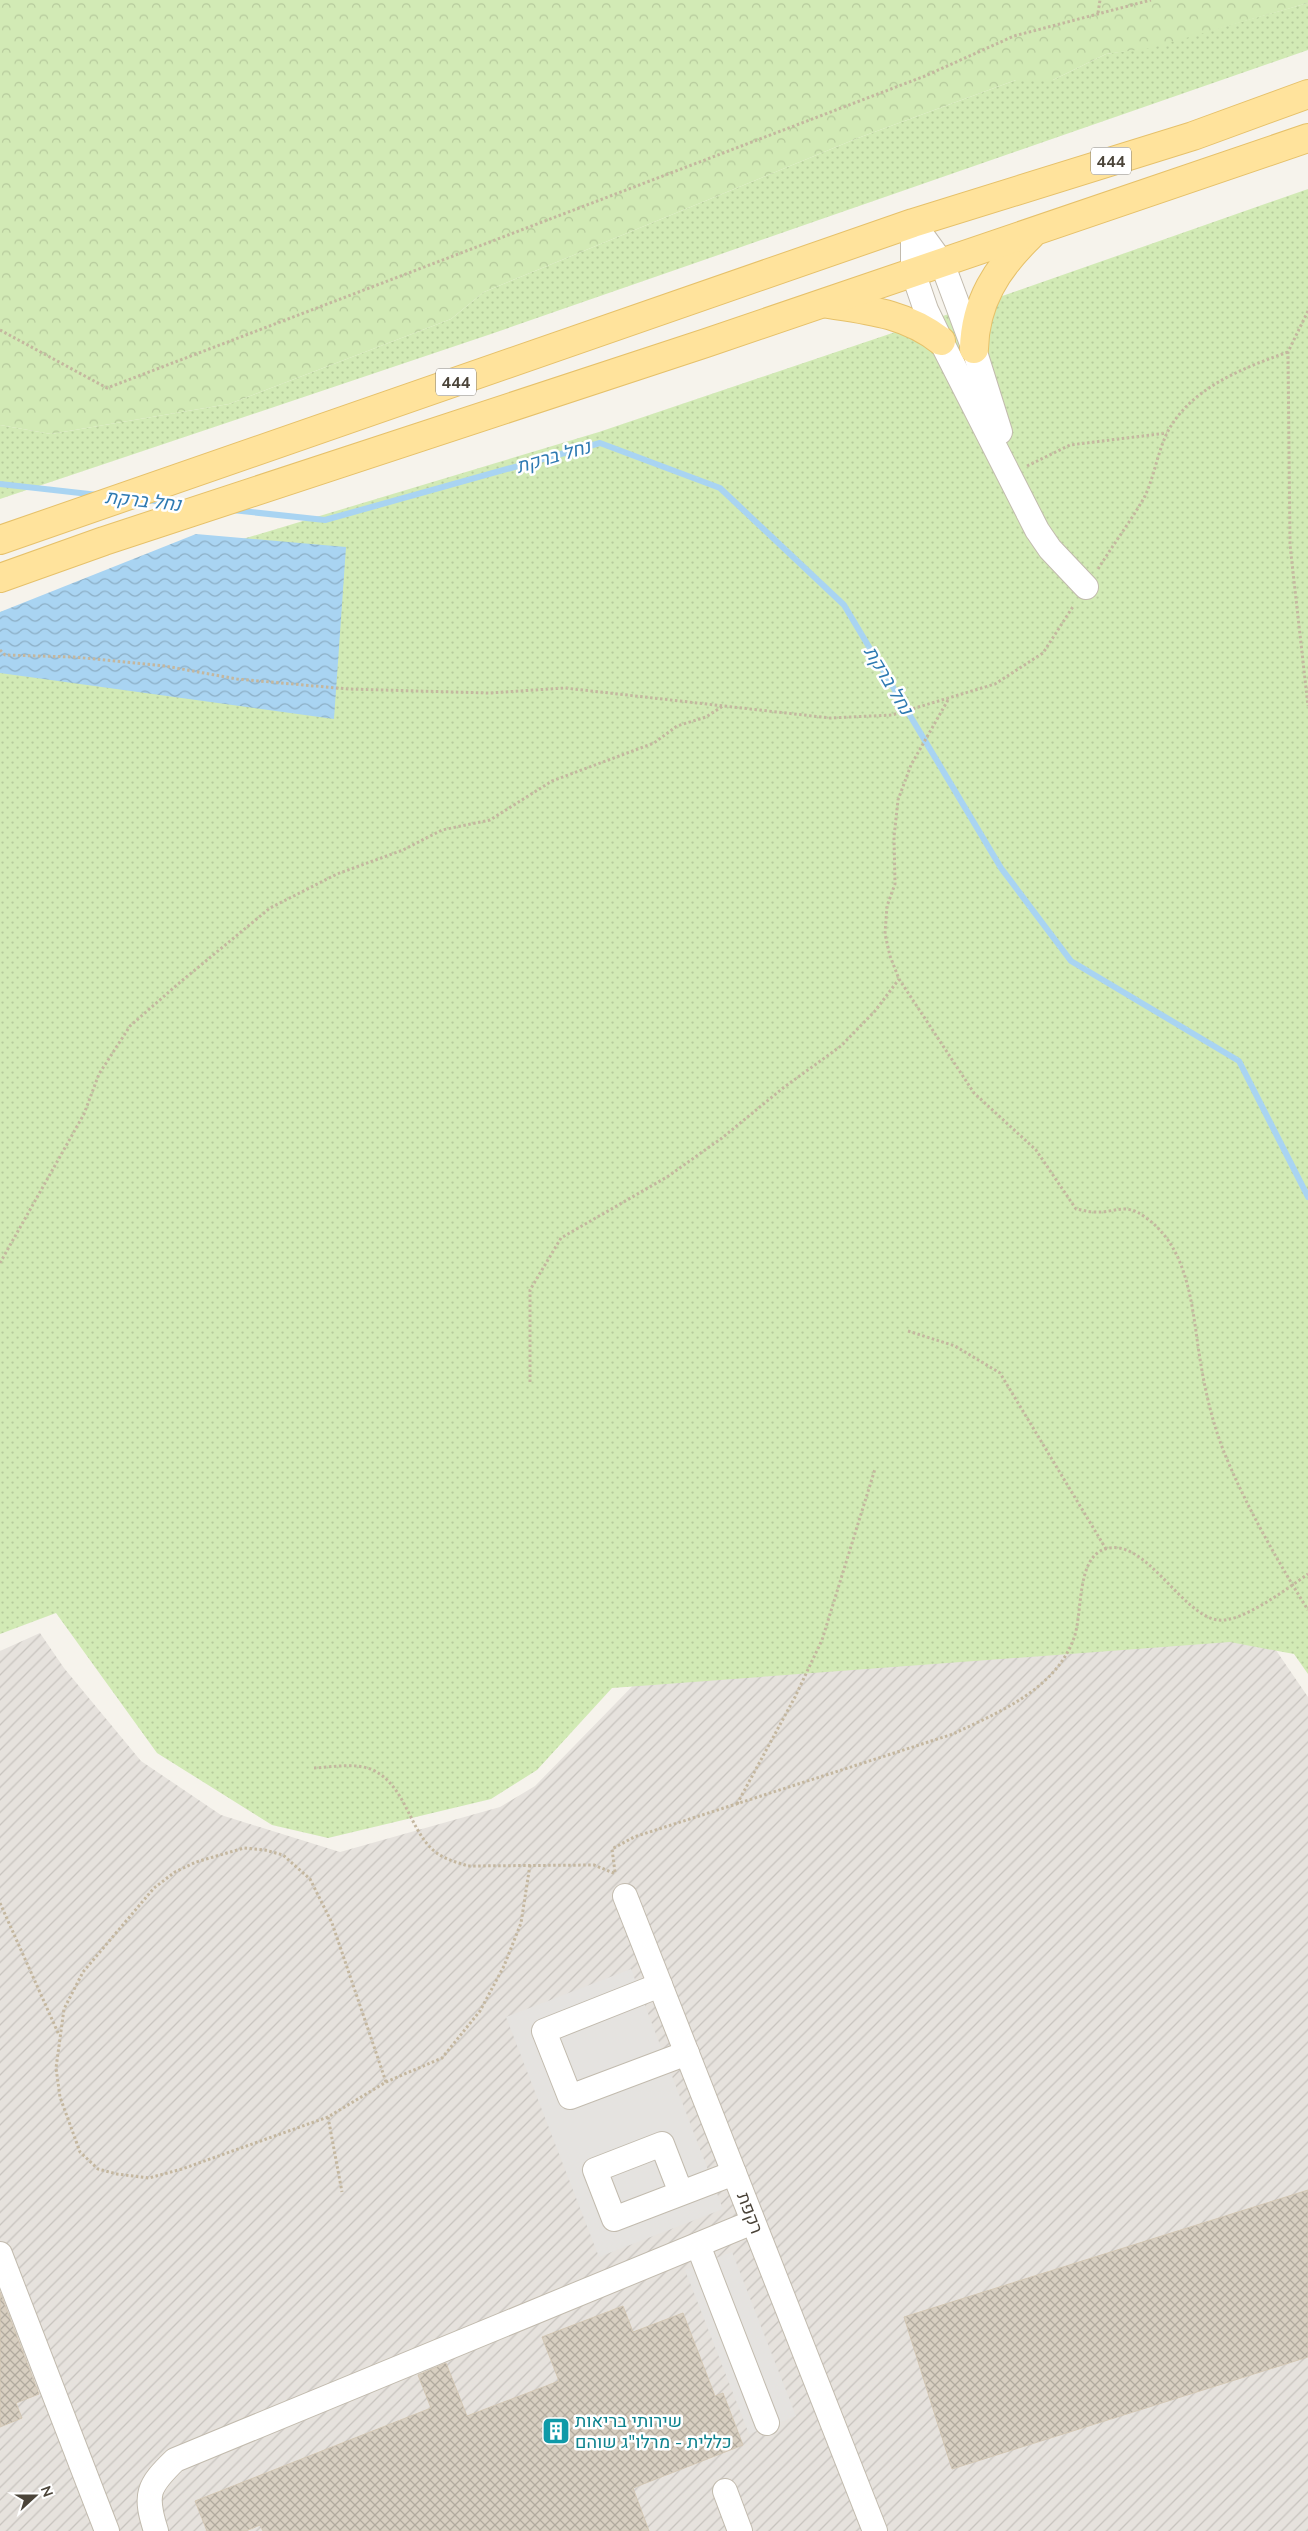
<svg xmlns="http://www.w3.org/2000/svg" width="1308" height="2531" font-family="'Nunito Sans',Heebo,sans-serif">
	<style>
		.industrial { fill: url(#industrial-furrows) }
		.grass { fill: url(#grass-dots) }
		.forest { fill: url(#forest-crowns) }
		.parking { fill: #e5e3e0 }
		.water { fill: url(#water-waves) }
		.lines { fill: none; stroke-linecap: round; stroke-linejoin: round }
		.stream { stroke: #a9d4f2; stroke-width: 6 }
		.building { fill: url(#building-cross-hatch); stroke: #d3c7b4 }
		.minor-casing { stroke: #c2bbae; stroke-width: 26 }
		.major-casing { stroke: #e6c16a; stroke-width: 30 }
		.path { stroke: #c4b79f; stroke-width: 3; stroke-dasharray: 2.5 2.5; stroke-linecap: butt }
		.minor { stroke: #fff; stroke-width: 24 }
		.major { stroke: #ffe39c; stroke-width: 28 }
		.labels { text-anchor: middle; stroke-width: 5; stroke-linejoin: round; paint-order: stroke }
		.shield { fill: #fff; stroke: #817c74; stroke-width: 1 }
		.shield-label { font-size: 16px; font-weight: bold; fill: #4b4439 }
		.street-label { font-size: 18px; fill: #4b4439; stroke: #fff }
		.culture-label { font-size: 18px; fill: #0d838f; stroke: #fff; text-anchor: start }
		.water-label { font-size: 19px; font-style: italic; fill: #2e7ab2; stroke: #fff }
	</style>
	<defs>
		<pattern id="industrial-furrows" width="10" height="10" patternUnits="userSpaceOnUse" patternTransform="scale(1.25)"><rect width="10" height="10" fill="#e6e2dd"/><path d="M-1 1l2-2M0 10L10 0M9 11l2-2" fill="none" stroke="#c7c3be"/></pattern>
		<pattern id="grass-dots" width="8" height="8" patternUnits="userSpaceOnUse" patternTransform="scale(1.25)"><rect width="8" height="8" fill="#d2eab5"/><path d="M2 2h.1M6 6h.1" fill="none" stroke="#b6ca9c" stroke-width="1.8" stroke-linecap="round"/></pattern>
		<pattern id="forest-crowns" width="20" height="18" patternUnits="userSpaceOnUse" patternTransform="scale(1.25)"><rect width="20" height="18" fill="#d2eab5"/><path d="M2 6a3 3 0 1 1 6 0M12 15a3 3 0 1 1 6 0" fill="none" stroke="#b6ca9c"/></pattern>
		<pattern id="water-waves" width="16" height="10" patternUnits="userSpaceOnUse" patternTransform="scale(1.25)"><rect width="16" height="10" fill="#a9d4f2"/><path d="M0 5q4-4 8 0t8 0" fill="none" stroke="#8caec5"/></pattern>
		<pattern id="building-cross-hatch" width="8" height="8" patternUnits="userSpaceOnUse" patternTransform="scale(1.25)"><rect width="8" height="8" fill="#d8cfc1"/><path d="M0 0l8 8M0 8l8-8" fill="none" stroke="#b1aa9e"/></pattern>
	</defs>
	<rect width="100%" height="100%" fill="#f6f3ec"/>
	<!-- industrial -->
	<path class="industrial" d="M 1258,1624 L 1308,1697 L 1308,2531 L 0,2531 L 0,1651 L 40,1633 L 64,1668 L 141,1761 L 221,1815 L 340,1852 L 500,1807 L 535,1786 L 657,1661 Z"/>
	<!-- grass -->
	<g class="grass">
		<path d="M 1308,3 L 1308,50 L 491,334 L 0,499 L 0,425 L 51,434 L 229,404 L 451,319 L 484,292 L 858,138 L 1016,80 L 1053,80 L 1106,54 L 1151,47 Z"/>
		<path d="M 1308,189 L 1308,1674 L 1294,1654 L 1230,1642 L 612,1688 L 537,1770 L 491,1799 L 328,1838 L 272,1825 L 157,1753 L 56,1613 L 0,1634 L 0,612 L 599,432 L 1011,293 Z"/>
	</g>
	<!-- forest -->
	<path class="forest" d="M 0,0 L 1308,0 L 1308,3 L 1151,48 L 1106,54 L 1053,80 L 1016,80 L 858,138 L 484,292 L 451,319 L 229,404 L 51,434 L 0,425 Z"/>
	<!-- parking -->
	<g class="parking">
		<path d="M 631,1969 L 723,2209 L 599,2257 L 506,2017 Z"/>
		<path d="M 732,2252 L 796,2416 L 749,2434 L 685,2270 Z"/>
	</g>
	<!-- water -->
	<path class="water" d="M 196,534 L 346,547 L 334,719 L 0,673 L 0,612 Z"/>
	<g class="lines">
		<!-- stream -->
		<g class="stream">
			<path d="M 0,484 L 98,495"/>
			<path d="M 145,500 L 183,504"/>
			<path d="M 232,510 L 325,520 L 600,443 L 720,488 L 844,605 L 1001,868 L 1071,961 L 1239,1061 L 1308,1197"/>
		</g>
	</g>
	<!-- building -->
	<g class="building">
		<path d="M 1308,2190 L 1308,2357 L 952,2469 L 904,2317 Z"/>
		<path d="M 0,2292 L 39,2394 L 16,2403 L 22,2418 L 0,2427 Z"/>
		<path d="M 623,2306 L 633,2332 L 683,2313 L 715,2396 L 723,2393 L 743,2445 L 633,2488 L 649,2531 L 263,2531 L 260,2525 L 246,2531 L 207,2531 L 195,2501 L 431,2408 L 418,2375 L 446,2363 L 467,2416 L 559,2381 L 542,2337 Z"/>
	</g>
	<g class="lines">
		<defs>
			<g id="minor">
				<path d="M 913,223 L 913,272 L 926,310 L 941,341 L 1037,530 L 1050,549 L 1086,587"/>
				<path d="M 913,223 L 942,263 L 974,349 L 1000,432"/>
				<path d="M 625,1896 L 875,2531"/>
				<path d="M 660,1985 L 544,2031 L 570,2097 L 687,2053"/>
				<path d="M 681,2193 L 662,2144 L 595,2170 L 614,2219 L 734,2173"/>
				<path d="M 698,2245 L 767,2423"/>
				<path d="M 0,2254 L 107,2531"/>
				<path d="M 725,2491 L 740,2531"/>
				<path d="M 156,2531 C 144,2494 148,2486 175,2460 L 753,2222"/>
			</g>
			<g id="major">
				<path d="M 828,304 C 869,310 907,314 941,341"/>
				<path d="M 974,349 C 975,302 997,268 1030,236"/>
				<path d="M 0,540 L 913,223 L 1193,136 L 1308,94"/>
				<path d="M 0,578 L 104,541 L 706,343 L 1308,138"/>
			</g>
		</defs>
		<!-- minor casing -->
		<use href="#minor" class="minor-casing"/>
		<!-- major casing -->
		<use href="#major" class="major-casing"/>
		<!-- path -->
		<g class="path">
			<path d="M 1098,13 L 1100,0"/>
			<path d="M 1308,311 L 1288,352 L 1290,545 L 1308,706"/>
			<path d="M 0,330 L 107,388 L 925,76 L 1014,36 L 1151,0"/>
			<path d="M 1027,466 L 1070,445 L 1167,433"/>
			<path d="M 1098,569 C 1113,545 1130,522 1144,498 C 1154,478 1157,454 1167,433 C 1190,388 1243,368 1288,352"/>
			<path d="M 0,650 L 5,655 L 74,657 L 165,666 L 237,679 L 348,689 L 489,693 L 565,688 L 830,718 L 892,715 L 995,684 L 1043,653 L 1074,605"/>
			<path d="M 948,700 L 911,765 L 898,800 L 894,837 L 895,884 L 887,906 L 885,934 L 890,956 L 899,979 L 974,1093 L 1036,1150 L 1076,1209 C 1082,1210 1088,1212 1095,1212 C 1115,1213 1125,1202 1145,1217 C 1192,1250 1192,1314 1201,1365 C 1206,1395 1213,1424 1224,1452 C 1245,1504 1278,1562 1308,1610"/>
			<path d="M 0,1263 L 84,1114 L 99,1074 L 130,1026 L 178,984 L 270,908 L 337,874 L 403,850 L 442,830 L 490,820 L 552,781 L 654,743 L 677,726 L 706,717 L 723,706"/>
			<path d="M 908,1331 L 955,1346 L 1000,1373 L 1106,1549"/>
			<path d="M 530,1382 L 530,1290 L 561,1238 L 667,1177 L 722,1138 L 783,1088 L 841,1046 L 875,1011 L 899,979"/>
			<path d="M 314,1768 C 333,1767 358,1762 375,1771 C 406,1788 409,1828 433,1850 C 443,1859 456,1862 468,1866 L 594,1865 L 616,1874"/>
			<path d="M 737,1804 L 795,1697 L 822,1640 L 875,1469"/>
			<path d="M 615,1872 L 612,1849 L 634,1837 L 953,1734 C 999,1712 1055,1690 1074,1638 C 1083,1613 1076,1558 1105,1549 C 1145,1536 1181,1615 1218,1620 C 1242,1623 1288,1588 1308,1574"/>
			<path d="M 0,1903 L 59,2035"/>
			<path d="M 386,2082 L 332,1923 L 310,1879 L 283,1855 L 265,1850 L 244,1848 L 196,1862 L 175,1872 L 154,1888 L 83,1972 L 64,2009 L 56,2068 L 60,2097 L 80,2152 L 98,2169 L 117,2174 L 149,2178 L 182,2169 L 328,2117 L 386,2082 L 442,2058 L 480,2011 L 504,1966 L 521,1923 L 530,1865"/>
			<path d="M 328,2117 L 342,2192"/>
		</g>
		<!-- minor -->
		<use href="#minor" class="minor"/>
		<!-- major -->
		<use href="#major" class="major"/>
	</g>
	<!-- icons -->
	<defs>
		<symbol id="building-square" viewBox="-11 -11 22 22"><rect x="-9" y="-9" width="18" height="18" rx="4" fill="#0f9aa8" stroke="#fff"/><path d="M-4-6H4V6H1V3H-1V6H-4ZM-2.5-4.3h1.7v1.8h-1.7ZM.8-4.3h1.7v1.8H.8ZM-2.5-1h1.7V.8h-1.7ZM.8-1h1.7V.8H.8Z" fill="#fff"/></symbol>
	</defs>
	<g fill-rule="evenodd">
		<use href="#building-square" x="540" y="2415" width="32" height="32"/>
	</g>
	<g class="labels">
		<!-- shield labels -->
		<g class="shield">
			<rect x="1091" y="147.5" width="40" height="27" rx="4"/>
			<rect x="436" y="368.5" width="40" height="27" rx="4"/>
		</g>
		<g class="shield-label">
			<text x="1111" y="167">444</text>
			<text x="456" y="388">444</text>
		</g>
		<!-- street labels -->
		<g class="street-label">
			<text transform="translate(750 2213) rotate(69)" y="6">רקפת</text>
		</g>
		<!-- culture labels -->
		<g class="culture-label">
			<text x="575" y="2427">שירותי בריאות<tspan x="575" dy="21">כללית - מרלו"ג שוהם</tspan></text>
		</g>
		<!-- water labels -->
		<g class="water-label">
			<text transform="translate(553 456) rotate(-16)" y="7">נחל ברקת</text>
			<text transform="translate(143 500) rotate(6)" y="7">נחל ברקת</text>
			<text transform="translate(889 680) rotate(59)" y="7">נחל ברקת</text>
		</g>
	</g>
	<!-- north arrow -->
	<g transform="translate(35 2496) rotate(69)" stroke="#ffffff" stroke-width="4" paint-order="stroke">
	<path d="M0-4L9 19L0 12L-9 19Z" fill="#4b4439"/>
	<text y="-8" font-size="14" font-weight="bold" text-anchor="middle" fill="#4b4439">N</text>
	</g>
</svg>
